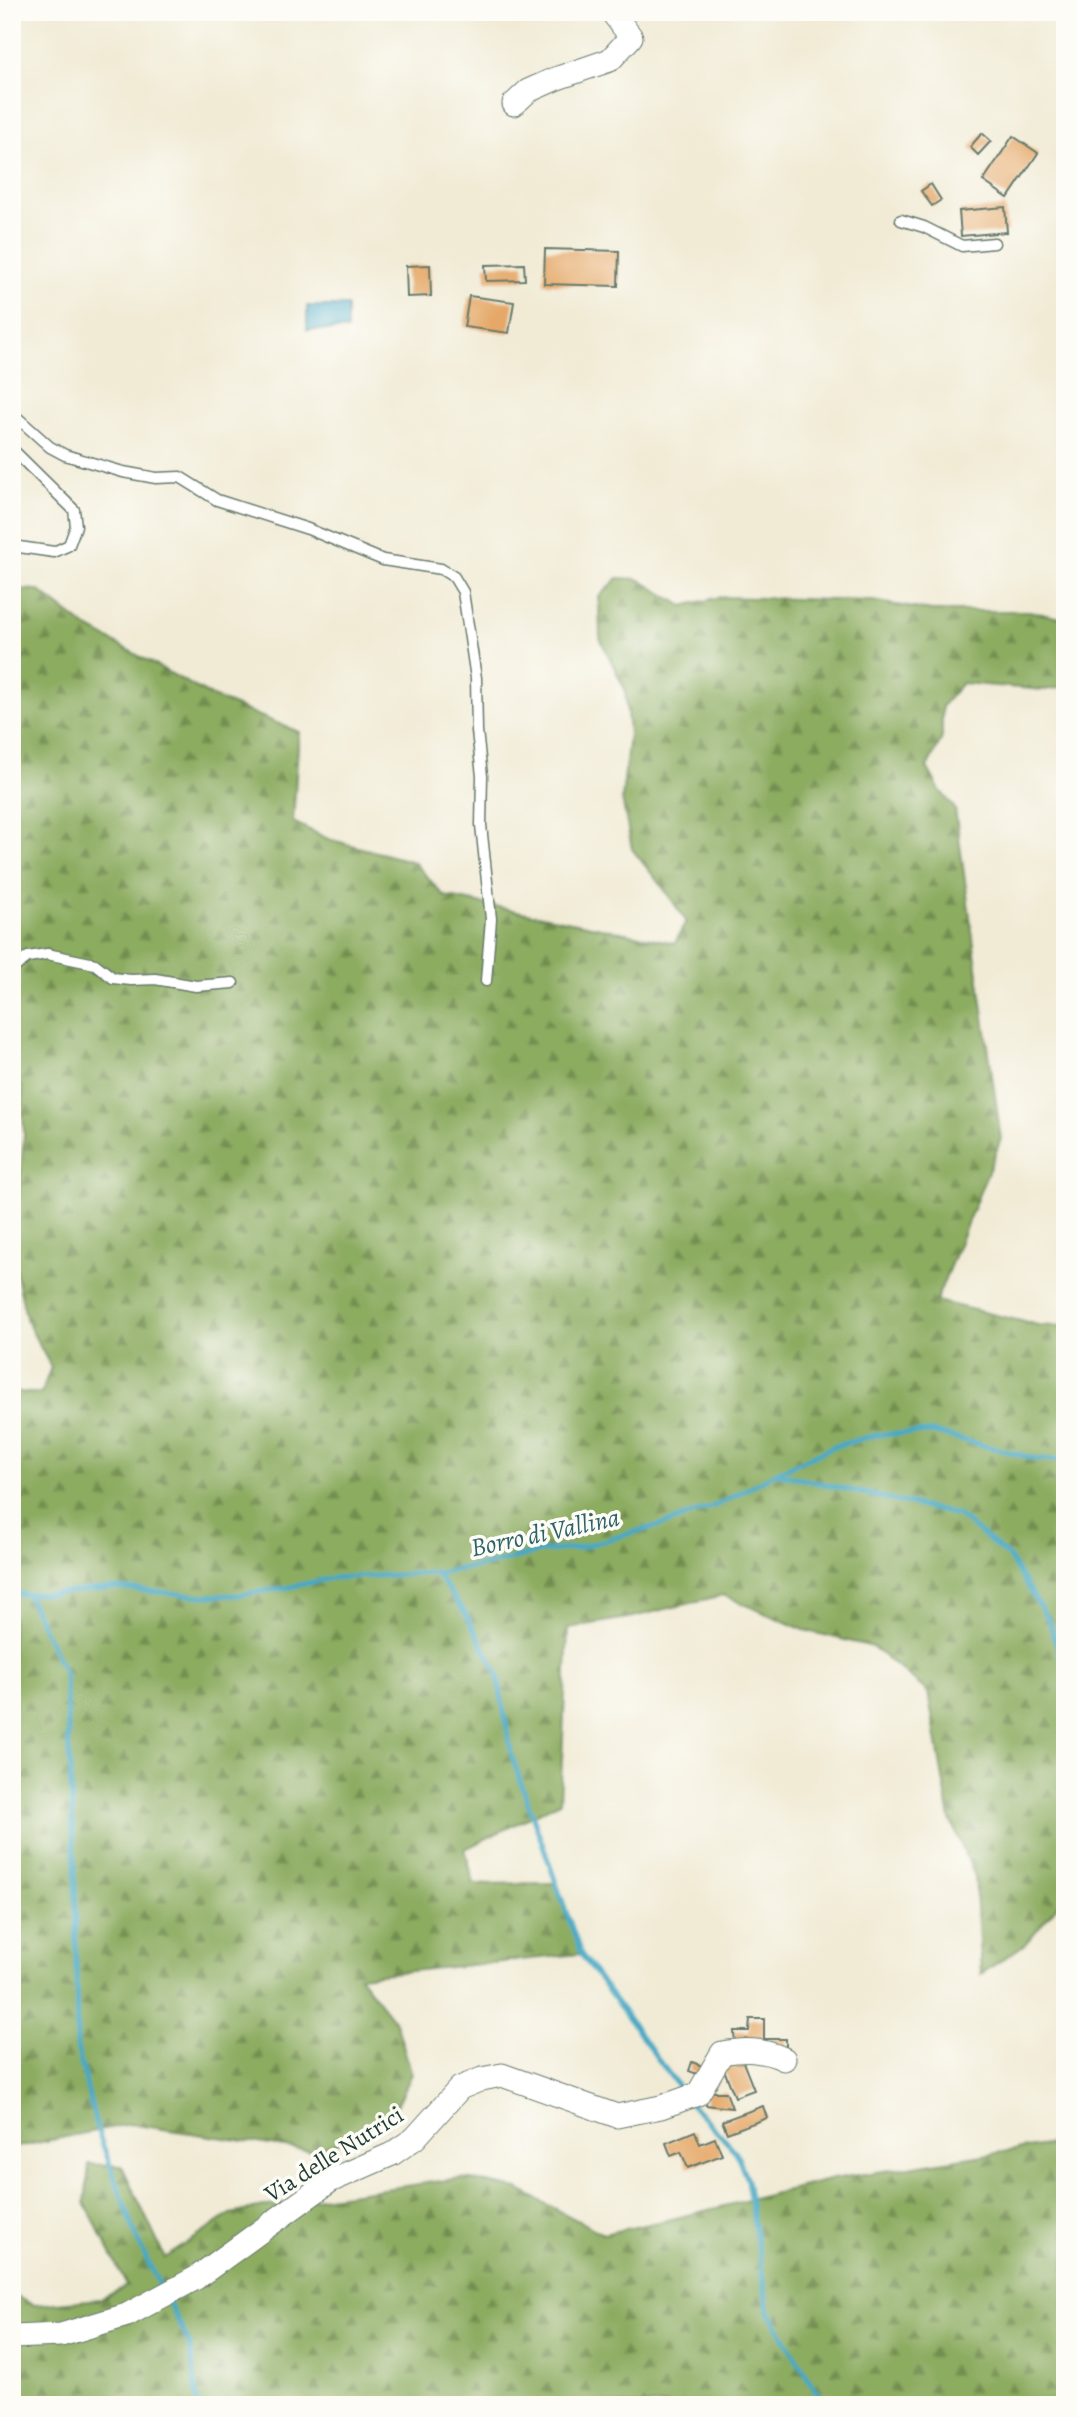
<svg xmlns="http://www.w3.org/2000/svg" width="1077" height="2417" font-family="Alegreya,serif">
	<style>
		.forest { fill: url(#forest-firs); stroke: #56744a; stroke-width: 2 }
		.water { fill: #46a9c5; stroke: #32737c; stroke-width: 2 }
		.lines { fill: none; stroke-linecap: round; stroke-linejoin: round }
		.stream { stroke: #46a9c5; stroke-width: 5 }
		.building { fill: #e5a867 }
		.lane-casing { stroke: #687a6c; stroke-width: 13 }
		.street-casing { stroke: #687a6c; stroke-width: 25 }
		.lane { stroke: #fff; stroke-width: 10 }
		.street { stroke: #fff; stroke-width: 23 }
		.labels { text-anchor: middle; stroke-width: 7; stroke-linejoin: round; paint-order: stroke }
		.street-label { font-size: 24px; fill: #1f3d34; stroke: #fdfcf7 }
		.water-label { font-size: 26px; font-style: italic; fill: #2d6367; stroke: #fdfcf7 }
	</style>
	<defs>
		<pattern id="forest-firs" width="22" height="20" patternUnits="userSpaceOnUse" patternTransform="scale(1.75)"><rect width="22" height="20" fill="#8cac60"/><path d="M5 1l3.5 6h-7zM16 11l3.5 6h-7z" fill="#728d50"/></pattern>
	</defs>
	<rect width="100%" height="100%" fill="#fdfcf7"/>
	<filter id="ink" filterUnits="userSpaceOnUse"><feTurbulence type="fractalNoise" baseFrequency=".0143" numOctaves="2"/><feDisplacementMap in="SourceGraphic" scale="14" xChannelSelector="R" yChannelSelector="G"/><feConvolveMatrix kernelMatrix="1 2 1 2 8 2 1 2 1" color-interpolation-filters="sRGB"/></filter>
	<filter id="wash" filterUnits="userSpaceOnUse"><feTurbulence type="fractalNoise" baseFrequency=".00686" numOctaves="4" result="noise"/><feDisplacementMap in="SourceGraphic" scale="28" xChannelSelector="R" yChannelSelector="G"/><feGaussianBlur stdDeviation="1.57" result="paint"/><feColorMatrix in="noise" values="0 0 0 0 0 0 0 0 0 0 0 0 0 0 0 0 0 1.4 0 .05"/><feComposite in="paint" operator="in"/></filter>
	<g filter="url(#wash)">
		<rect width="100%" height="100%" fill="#f1ebd5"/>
		<!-- forest -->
		<g class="forest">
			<path d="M 618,578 L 638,579 L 683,606 L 720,597 L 872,601 L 932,611 L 1029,611 L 1065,619 L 1065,687 L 1044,690 L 962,683 L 942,706 L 942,738 L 927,767 L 939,789 L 955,809 L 1001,1139 L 936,1301 L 1038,1325 L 1065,1326 L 1065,1897 L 1025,1944 L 981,1974 L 975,1876 L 950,1819 L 928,1692 L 873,1647 L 804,1630 L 723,1595 L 633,1617 L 568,1628 L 560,1802 L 465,1849 L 474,1884 L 555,1883 L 581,1954 L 359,1976 L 396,2023 L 412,2074 L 387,2126 L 312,2151 L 129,2124 L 12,2148 L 12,1391 L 41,1394 L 51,1367 L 27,1322 L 13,1258 L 24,1135 L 22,1087 L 12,1078 L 12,589 L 38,590 L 86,627 L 215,698 L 299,732 L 293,822 L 328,839 L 414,862 L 444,896 L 675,943 L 686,921 L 667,893 L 632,849 L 622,799 L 629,734 L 625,689 L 600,638 L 599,597 Z"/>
			<path d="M 1065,2142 L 1065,2405 L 12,2405 L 12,2295 L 34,2305 L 101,2299 L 127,2286 L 85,2203 L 89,2164 L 122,2166 L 165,2258 L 231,2214 L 278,2204 L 461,2178 L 518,2189 L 603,2234 L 668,2220 L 833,2179 Z"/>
		</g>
		<!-- water -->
		<rect class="water" x="307" y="306" width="40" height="24"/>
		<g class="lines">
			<!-- stream -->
			<g class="stream">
				<path d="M 776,1473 L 958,1515 L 1008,1556 L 1049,1621 L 1065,1671"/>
				<path d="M 436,1573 L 465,1613 L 497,1672 L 512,1757 L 581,1954 L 683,2093"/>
				<path d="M 12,1594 L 50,1594 L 115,1588 L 202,1596 L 238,1595 L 290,1587 L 332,1578 L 436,1573 L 487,1565 L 539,1552 L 577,1548 L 671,1522 L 719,1504 L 776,1473 L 832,1447 L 876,1435 L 932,1432 L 1036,1459 L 1065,1460"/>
				<path d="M 27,1594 L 65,1674 L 75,1867 L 77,2047 L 97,2129 L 139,2244 L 162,2290"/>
				<path d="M 691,2104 L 736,2152 L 747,2180 L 768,2310 L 814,2389 L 828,2405"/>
				<path d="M 167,2299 L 190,2345 L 198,2405"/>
			</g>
		</g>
		<g id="blocks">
			<!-- building -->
			<g class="building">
				<path d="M 982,133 L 991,141 L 978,155 L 970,147 Z"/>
				<path d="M 1013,136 L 1038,153 L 1008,198 L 983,181 Z"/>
				<path d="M 931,184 L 941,200 L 932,206 L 921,191 Z"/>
				<path d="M 1005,207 L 1007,232 L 961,236 L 959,211 Z"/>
				<path d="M 545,249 L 619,251 L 618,286 L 544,284 Z"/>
				<path d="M 524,264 L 525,280 L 486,281 L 485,265 Z"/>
				<path d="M 430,265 L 431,296 L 407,297 L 406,266 Z"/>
				<path d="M 469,296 L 514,302 L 509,333 L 464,327 Z"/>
				<path d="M 750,2019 L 764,2019 L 764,2039 L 786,2039 L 786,2047 L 735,2048 L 734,2031 L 749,2031 Z"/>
				<path d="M 741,2057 L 754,2090 L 735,2097 L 722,2065 Z"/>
				<path d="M 692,2062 L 705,2067 L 702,2076 L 689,2071 Z"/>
				<path d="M 707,2092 L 726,2092 L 732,2108 L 706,2105 Z"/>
				<path d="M 763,2106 L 767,2118 L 727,2133 L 722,2121 Z"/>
				<path d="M 695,2131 L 700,2144 L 715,2138 L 722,2155 L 688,2168 L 681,2152 L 671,2156 L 666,2143 Z"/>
			</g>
		</g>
	</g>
	<g filter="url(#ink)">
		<use href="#blocks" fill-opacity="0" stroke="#687a6c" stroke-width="2"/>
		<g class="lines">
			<defs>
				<g id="lane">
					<path d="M 901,220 L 924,227 L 962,246 L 994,243"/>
					<path d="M 12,413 L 50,447 L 65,455 L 123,472 L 156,478 L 180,477 L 217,500 L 308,529 L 383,560 L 441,569 L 454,577 L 463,592 L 476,678 L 477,731 L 482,776 L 481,825 L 491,919 L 486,981"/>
					<path d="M 12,449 L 74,510 L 76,526 L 69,545 L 54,552 L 12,546"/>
					<path d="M 12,969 L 28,957 L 47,954 L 95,964 L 113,978 L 131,980 L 155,979 L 196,986 L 233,983"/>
				</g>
				<g id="street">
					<path d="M 514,104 L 528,91 L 555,79 L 610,60 L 631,37 L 612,12"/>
					<path d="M 12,2337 L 61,2335 L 127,2315 L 196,2278 L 330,2181 L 392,2154 L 415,2138 L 460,2088 L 482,2079 L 502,2075 L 617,2116 L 661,2107 L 698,2094 L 722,2053 C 745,2049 762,2049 784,2059"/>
				</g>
			</defs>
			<!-- lane casing -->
			<use href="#lane" class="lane-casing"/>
			<!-- street casing -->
			<use href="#street" class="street-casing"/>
			<!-- lane -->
			<use href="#lane" class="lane"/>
			<!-- street -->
			<use href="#street" class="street"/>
		</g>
	</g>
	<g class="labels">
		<!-- street labels -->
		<g class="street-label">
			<text transform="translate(334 2154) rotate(-32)" y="8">Via delle Nutrici</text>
		</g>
		<!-- water labels -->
		<g class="water-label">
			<text transform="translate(545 1532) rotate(-12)" y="9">Borro di Vallina</text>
		</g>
	</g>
	<!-- margin -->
	<rect width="1077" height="2417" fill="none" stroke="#fdfcf7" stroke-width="42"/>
</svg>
